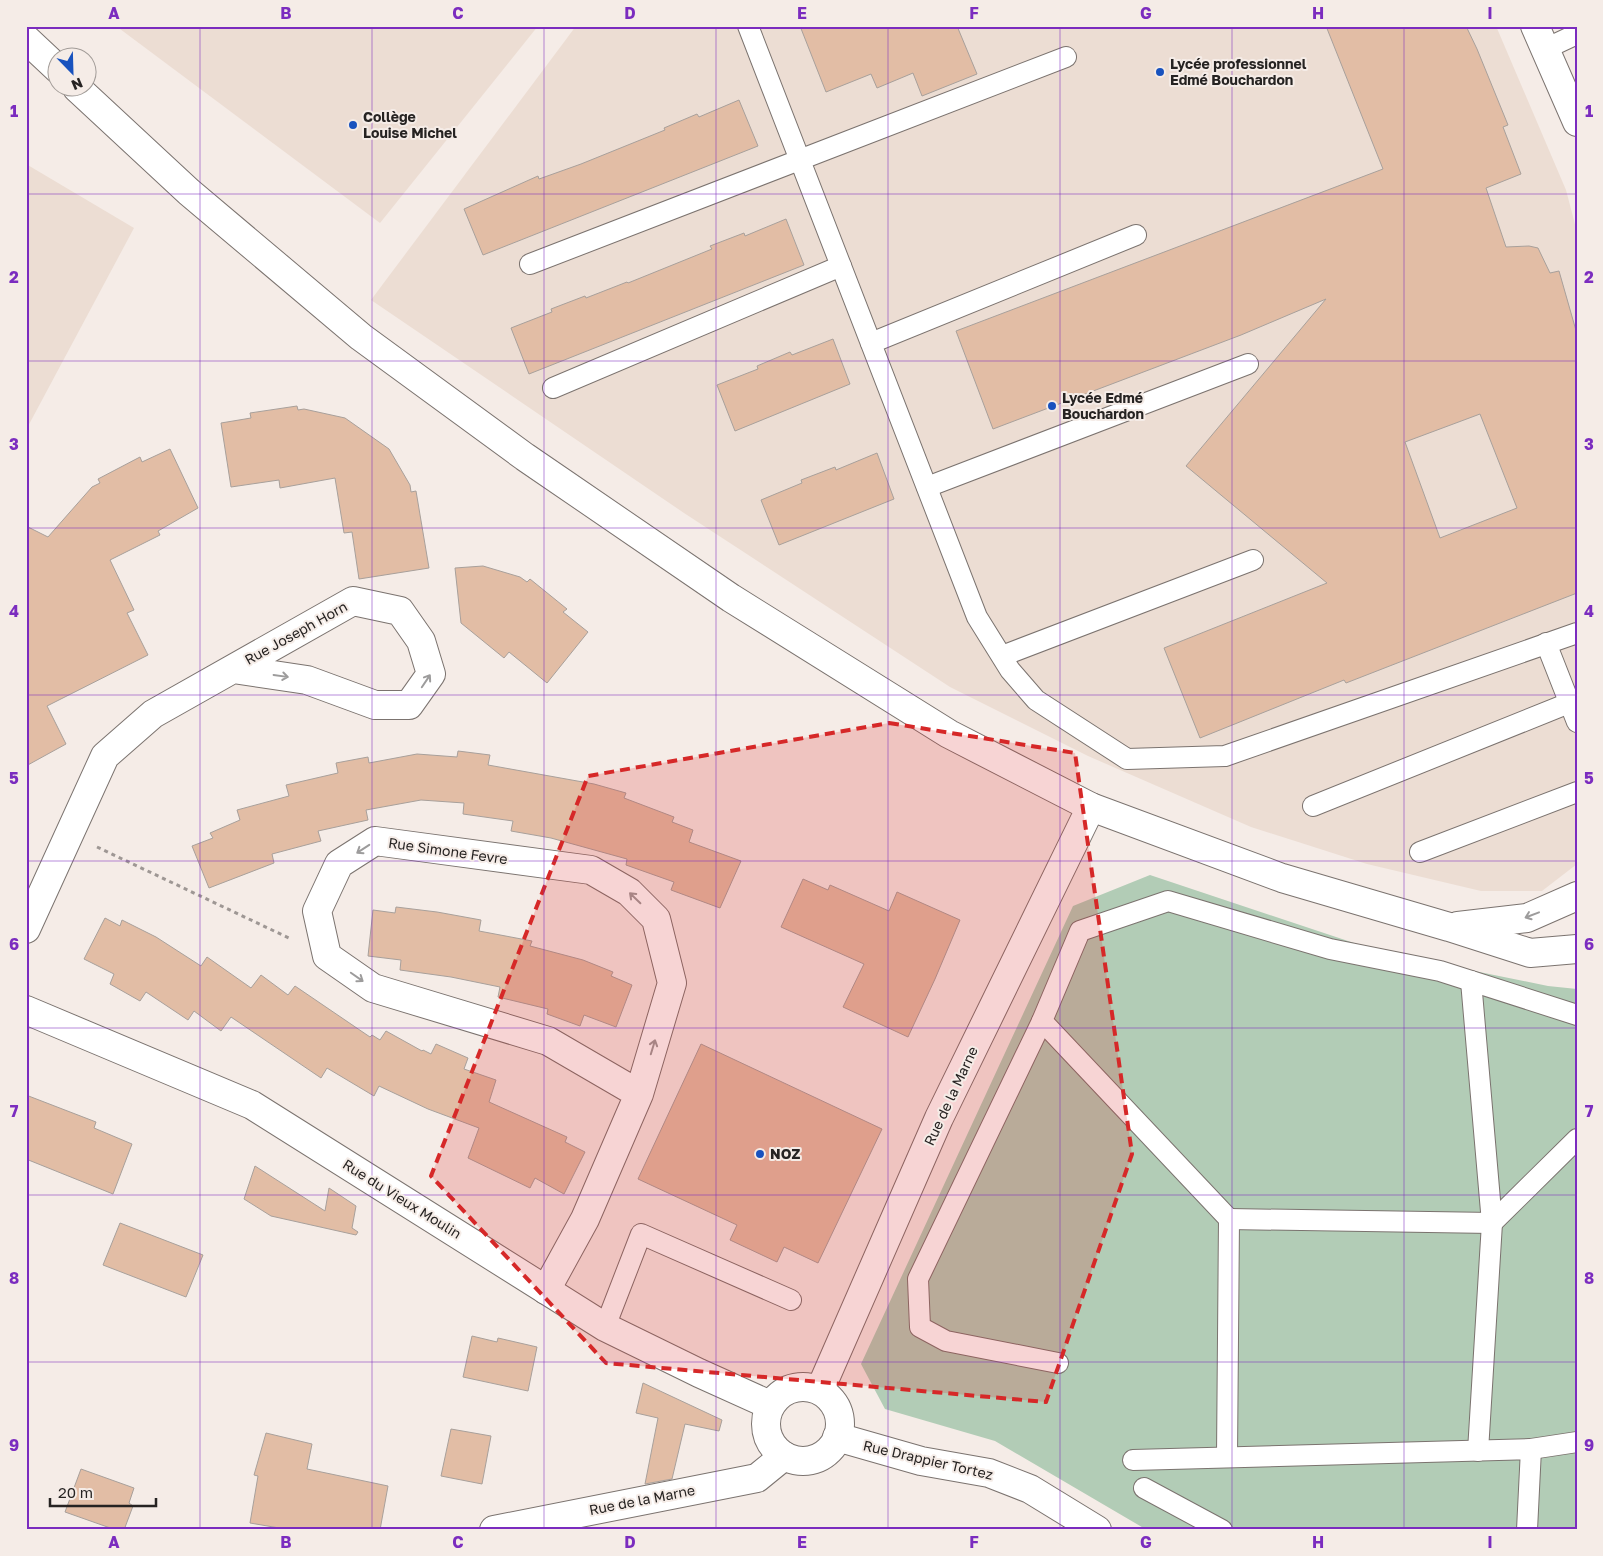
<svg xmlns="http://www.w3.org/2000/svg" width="1603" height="1556" font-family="'Golos Text',sans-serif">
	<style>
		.built { fill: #ecddd3 }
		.green { fill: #b2ccb6 }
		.building { fill: #e2bda5; stroke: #a8a09b; fill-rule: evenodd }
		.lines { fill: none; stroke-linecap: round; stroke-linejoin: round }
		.lane-casing { stroke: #7b736f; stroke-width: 22 }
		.street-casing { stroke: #7b736f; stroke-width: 30 }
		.secondary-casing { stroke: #7b736f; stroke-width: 30 }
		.path { stroke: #9e9794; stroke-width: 3; stroke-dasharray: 4 4; stroke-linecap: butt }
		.lane { stroke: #fff; stroke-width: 20 }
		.street { stroke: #fff; stroke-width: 28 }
		.secondary { stroke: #fff; stroke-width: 28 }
		.oneway { stroke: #9d9c9c }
		.marked { fill: #d62828; fill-opacity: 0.2; stroke: #d62828; stroke-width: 4; stroke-dasharray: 10 6; stroke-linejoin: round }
		.grid { fill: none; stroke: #7b2cbf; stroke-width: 1; stroke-opacity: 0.55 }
		.poi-dot { fill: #1852be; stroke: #f5ece7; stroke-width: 2 }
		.labels { text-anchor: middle; stroke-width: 4; stroke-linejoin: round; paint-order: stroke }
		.poi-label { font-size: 14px; font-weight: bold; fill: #262322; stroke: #f5ece7; text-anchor: start }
		.street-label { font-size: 14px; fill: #262322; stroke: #f5ece7 }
		.neatline { fill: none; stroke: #7b2cbf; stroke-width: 2 }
		.grid-label { font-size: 16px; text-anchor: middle; font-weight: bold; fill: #7b2cbf }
	</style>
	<rect width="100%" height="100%" fill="#f5ece7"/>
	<!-- built -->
	<g class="built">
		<path d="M 116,26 L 538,26 L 380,223 Z"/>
		<path d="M 576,26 L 1496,26 L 1566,190 L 1577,232 L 1577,864 L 1542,891 L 1481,891 L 1367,864 L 1251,827 L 1088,756 L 950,687 L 684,513 L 371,300 Z"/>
		<path d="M 26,164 L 134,228 L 26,430 Z"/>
	</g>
	<!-- green -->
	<path class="green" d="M 1150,875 L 1381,952 L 1548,986 L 1577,989 L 1577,1530 L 1147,1530 L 995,1441 L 885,1409 L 861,1364 L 1073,906 Z"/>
	<!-- building -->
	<g class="building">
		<path d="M 800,26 L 957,26 L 977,74 L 922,96 L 913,73 L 877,88 L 871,74 L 826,92 Z"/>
		<path d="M 1326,26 L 1466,26 L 1477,49 L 1508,125 L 1503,127 L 1521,174 L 1486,188 L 1506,247 L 1529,246 L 1538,248 L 1550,273 L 1559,271 L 1577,334 L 1577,593 L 1346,683 L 1344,680 L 1200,738 L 1164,648 L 1327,583 L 1186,466 L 1326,299 L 1241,335 L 993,429 L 956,331 L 1383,169 ZM 1480,414 L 1517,508 L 1440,538 L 1405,442 Z"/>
		<path d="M 739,100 L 758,146 L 483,255 L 464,209 L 538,176 L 539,179 L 581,164 L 665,130 L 664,128 L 697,114 L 699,117 Z"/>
		<path d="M 786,219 L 804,265 L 529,374 L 511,328 L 552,312 L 551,309 L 585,296 L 586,298 L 627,282 L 628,283 L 712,249 L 710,246 L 744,233 L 745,236 Z"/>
		<path d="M 833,339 L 850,384 L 735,431 L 717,385 L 758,369 L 757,366 L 790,352 L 792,355 Z"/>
		<path d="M 297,406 L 298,410 L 304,409 L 345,418 L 389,449 L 410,485 L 411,492 L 416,491 L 429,568 L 359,579 L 352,532 L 344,533 L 335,478 L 280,488 L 279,480 L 231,487 L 221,423 L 251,418 L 250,413 Z"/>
		<path d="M 170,449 L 198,508 L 158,531 L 160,535 L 110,560 L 134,610 L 127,613 L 148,655 L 47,706 L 66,744 L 26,766 L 26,526 L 48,537 L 92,487 L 100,483 L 98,479 L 140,457 L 142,462 Z"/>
		<path d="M 877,453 L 894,499 L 779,545 L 761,500 L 802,483 L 801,480 L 835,467 L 836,470 Z"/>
		<path d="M 483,566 L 520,577 L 527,582 L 530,579 L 567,609 L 563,612 L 588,632 L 547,683 L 509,652 L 504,658 L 461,623 L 455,568 Z"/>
		<path d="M 458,751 L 490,755 L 488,765 L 594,784 L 626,793 L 624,798 L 674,817 L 672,822 L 693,830 L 689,842 L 741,861 L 720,908 L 671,890 L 674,882 L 626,865 L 627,859 L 551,838 L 511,831 L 513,821 L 463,814 L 464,803 L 421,800 L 366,810 L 368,820 L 318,831 L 321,841 L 272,854 L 274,863 L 209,888 L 192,846 L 213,838 L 210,833 L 240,820 L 237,810 L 289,796 L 286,785 L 338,773 L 336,763 L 368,757 L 369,763 L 417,754 L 457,757 Z"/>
		<path d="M 803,879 L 828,890 L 830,885 L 889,911 L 897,892 L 960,920 L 935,979 L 908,1037 L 843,1007 L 864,964 L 781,927 Z"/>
		<path d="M 396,907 L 437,912 L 481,920 L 479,931 L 532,941 L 530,946 L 583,960 L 613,972 L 611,976 L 632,985 L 616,1027 L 584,1015 L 580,1026 L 547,1014 L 548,1009 L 498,997 L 500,987 L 451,977 L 400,970 L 401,960 L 368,956 L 373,910 L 395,913 Z"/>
		<path d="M 105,918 L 120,926 L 122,920 L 156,937 L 201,966 L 207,957 L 251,988 L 261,975 L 288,995 L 295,986 L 370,1037 L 372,1035 L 380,1040 L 386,1031 L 422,1051 L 423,1050 L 431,1054 L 436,1044 L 468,1058 L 464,1069 L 496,1080 L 489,1102 L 567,1137 L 565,1142 L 585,1152 L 564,1194 L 535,1178 L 530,1188 L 468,1158 L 479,1128 L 428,1109 L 379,1086 L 374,1096 L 327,1068 L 321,1078 L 231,1017 L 221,1031 L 194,1011 L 188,1020 L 146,992 L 140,1001 L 110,984 L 114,974 L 84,959 Z"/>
		<path d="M 701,1044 L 882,1129 L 818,1263 L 784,1247 L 777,1262 L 730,1240 L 737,1225 L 638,1179 Z"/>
		<path d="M 26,1095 L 96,1122 L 94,1128 L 132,1144 L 113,1194 L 26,1159 Z"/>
		<path d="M 255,1166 L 325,1211 L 329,1188 L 356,1206 L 352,1228 L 358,1232 L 356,1235 L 271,1216 L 244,1199 Z"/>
		<path d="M 120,1223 L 203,1255 L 186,1297 L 103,1265 Z"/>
		<path d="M 472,1336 L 497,1342 L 498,1338 L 537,1347 L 528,1391 L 463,1377 Z"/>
		<path d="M 643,1383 L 722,1420 L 719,1431 L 685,1424 L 672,1479 L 645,1484 L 658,1418 L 636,1413 Z"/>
		<path d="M 451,1429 L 491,1436 L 482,1484 L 441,1476 Z"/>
		<path d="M 266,1433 L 312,1444 L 307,1469 L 388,1486 L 380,1530 L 291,1530 L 250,1523 L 258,1476 L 254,1475 Z"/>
		<path d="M 81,1469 L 134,1488 L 129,1503 L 133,1506 L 124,1530 L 116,1530 L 65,1512 Z"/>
	</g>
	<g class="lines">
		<defs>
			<g id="lane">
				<path d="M 748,26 L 977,617 L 1010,670 L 1036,700 L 1127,759 L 1225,756 L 1577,633"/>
				<path d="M 1545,49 L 1577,34"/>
				<path d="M 530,264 L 1066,57"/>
				<path d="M 871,343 L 1136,235"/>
				<path d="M 553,388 L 841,266"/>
				<path d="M 927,487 L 1248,364"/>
				<path d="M 1546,643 L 1577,722"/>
				<path d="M 1002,656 L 1253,560"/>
				<path d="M 1313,806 L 1569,703"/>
				<path d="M 1420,852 L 1577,792"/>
				<path d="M 1471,981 L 1492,1223 L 1478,1451"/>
				<path d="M 1042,1021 L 918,1279 L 920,1327 L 946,1341 L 1058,1363"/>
				<path d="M 1229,1219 L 1492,1223 L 1577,1139"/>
				<path d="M 605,1327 L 641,1234 L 791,1300"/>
				<path d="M 1531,1449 L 1577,1442"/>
				<path d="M 1227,1457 L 1229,1219 L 1042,1021 L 1080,931 L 1168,901 L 1330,949 L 1440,971 L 1577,1015"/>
				<path d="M 1133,1460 L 1531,1449 L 1527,1530"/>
				<path d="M 1144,1488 L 1222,1530"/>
			</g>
			<g id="street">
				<path d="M 1535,26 L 1577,122"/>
				<path d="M 26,929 L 105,756 L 153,714 L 353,601 L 400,611 L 421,641 L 431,674 L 409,705 L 375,705 L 307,680 L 233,669"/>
				<path d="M 26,1010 L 252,1105 L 605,1327 L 699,1373 L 770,1405"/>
				<path d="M 546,1290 L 585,1219 L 639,1094 L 672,983 L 656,919 L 629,892 L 591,870 L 375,841 L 339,864 L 317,911 L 327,956 L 373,988 L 548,1041 L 639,1094"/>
				<circle cx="803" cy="1424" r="37"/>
				<path d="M 820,1390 L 939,1118 L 1091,807"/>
				<path d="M 837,1437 L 921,1461 L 989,1473 L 1030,1489 L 1097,1530"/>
				<path d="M 494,1530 L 757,1478 L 784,1456"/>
			</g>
			<g id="secondary">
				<path d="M 26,39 L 58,69"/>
				<path d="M 77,88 L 189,192 L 361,337 L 525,457 L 731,598 L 949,734 L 1091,807 L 1282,878 L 1449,927 L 1530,953 L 1577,949"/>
				<path d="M 1458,926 L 1527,918 L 1577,896"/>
			</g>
		</defs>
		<!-- lane casing -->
		<use href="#lane" class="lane-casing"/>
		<!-- street casing -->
		<use href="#street" class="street-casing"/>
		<!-- secondary casing -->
		<use href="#secondary" class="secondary-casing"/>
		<!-- path -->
		<path class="path" d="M 97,847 L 291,939"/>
		<!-- lane -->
		<use href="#lane" class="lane"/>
		<!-- street -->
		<use href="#street" class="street"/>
		<!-- secondary -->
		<use href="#secondary" class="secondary"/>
	</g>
	<!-- one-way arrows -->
	<defs><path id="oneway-shaft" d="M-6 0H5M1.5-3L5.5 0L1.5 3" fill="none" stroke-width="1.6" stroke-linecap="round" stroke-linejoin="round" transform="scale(1.25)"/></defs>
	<g class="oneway">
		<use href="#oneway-shaft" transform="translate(281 676) rotate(8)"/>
		<use href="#oneway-shaft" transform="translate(426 681) rotate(-56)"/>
		<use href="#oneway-shaft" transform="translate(363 849) rotate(147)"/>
		<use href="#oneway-shaft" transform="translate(635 898) rotate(-136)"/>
		<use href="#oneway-shaft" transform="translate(1532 915) rotate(159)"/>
		<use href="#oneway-shaft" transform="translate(357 977) rotate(35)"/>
		<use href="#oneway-shaft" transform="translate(653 1047) rotate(-73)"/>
	</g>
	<!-- marked area -->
	<path class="marked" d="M 889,723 L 1075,753 L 1132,1154 L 1046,1402 L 606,1363 L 431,1176 L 588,776 Z"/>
	<!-- grid -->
	<path class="grid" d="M 200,26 L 200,1530M 372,26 L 372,1530M 544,26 L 544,1530M 716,26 L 716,1530M 888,26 L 888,1530M 1060,26 L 1060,1530M 1232,26 L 1232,1530M 1404,26 L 1404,1530M 26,194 L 1577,194M 26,361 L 1577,361M 26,528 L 1577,528M 26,695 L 1577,695M 26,861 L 1577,861M 26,1028 L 1577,1028M 26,1195 L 1577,1195M 26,1362 L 1577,1362"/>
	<!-- markers -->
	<g class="poi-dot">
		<circle cx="1160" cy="72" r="5"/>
		<circle cx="353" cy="125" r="5"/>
		<circle cx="1052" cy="406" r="5"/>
		<circle cx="760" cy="1154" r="5"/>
	</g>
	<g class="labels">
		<!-- poi labels -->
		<g class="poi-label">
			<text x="1170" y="69">Lycée professionnel<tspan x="1170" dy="16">Edmé Bouchardon</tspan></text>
			<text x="363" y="122">Collège<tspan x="363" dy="16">Louise Michel</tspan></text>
			<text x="1062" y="403">Lycée Edmé<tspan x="1062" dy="16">Bouchardon</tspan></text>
			<text x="770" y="1159">NOZ</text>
		</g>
		<!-- street labels -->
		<g class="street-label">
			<text transform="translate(296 633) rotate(-29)" y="5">Rue Joseph Horn</text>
			<text transform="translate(448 851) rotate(8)" y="5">Rue Simone Fevre</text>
			<text transform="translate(951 1096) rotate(-65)" y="5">Rue de la Marne</text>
			<text transform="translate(402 1199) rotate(32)" y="5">Rue du Vieux Moulin</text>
			<text transform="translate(928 1460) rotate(13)" y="5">Rue Drappier Tortez</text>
			<text transform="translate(642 1500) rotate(-11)" y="5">Rue de la Marne</text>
		</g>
	</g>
	<!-- border -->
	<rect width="1603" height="1556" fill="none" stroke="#f5ece7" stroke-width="55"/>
	<!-- north arrow -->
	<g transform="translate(72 72) rotate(157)"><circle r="24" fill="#f5ece7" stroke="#a29c98"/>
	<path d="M0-4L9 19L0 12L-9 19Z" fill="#1852be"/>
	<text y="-8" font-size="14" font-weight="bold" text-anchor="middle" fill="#262322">N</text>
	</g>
	<!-- scale -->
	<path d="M50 1498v8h106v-8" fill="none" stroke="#262322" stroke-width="2.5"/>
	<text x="58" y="1498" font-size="15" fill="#262322" stroke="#f5ece7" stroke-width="4" paint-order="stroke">20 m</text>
	<rect x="28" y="28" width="1548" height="1500" class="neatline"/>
	<g class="grid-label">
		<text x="114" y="19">A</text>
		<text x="286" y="19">B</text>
		<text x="458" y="19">C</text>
		<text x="630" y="19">D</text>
		<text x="802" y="19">E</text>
		<text x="974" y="19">F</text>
		<text x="1146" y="19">G</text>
		<text x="1318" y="19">H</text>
		<text x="1490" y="19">I</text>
		<text x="14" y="117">1</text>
		<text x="1589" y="117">1</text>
		<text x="14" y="283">2</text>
		<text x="1589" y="283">2</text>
		<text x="14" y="450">3</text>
		<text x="1589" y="450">3</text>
		<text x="14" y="617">4</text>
		<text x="1589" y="617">4</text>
		<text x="14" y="784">5</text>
		<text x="1589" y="784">5</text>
		<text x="14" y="950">6</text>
		<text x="1589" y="950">6</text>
		<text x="14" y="1117">7</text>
		<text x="1589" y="1117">7</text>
		<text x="14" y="1284">8</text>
		<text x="1589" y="1284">8</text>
		<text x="14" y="1451">9</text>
		<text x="1589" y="1451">9</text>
		<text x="114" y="1548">A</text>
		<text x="286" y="1548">B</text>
		<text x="458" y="1548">C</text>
		<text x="630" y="1548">D</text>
		<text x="802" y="1548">E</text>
		<text x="974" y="1548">F</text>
		<text x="1146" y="1548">G</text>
		<text x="1318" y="1548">H</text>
		<text x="1490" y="1548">I</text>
	</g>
</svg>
